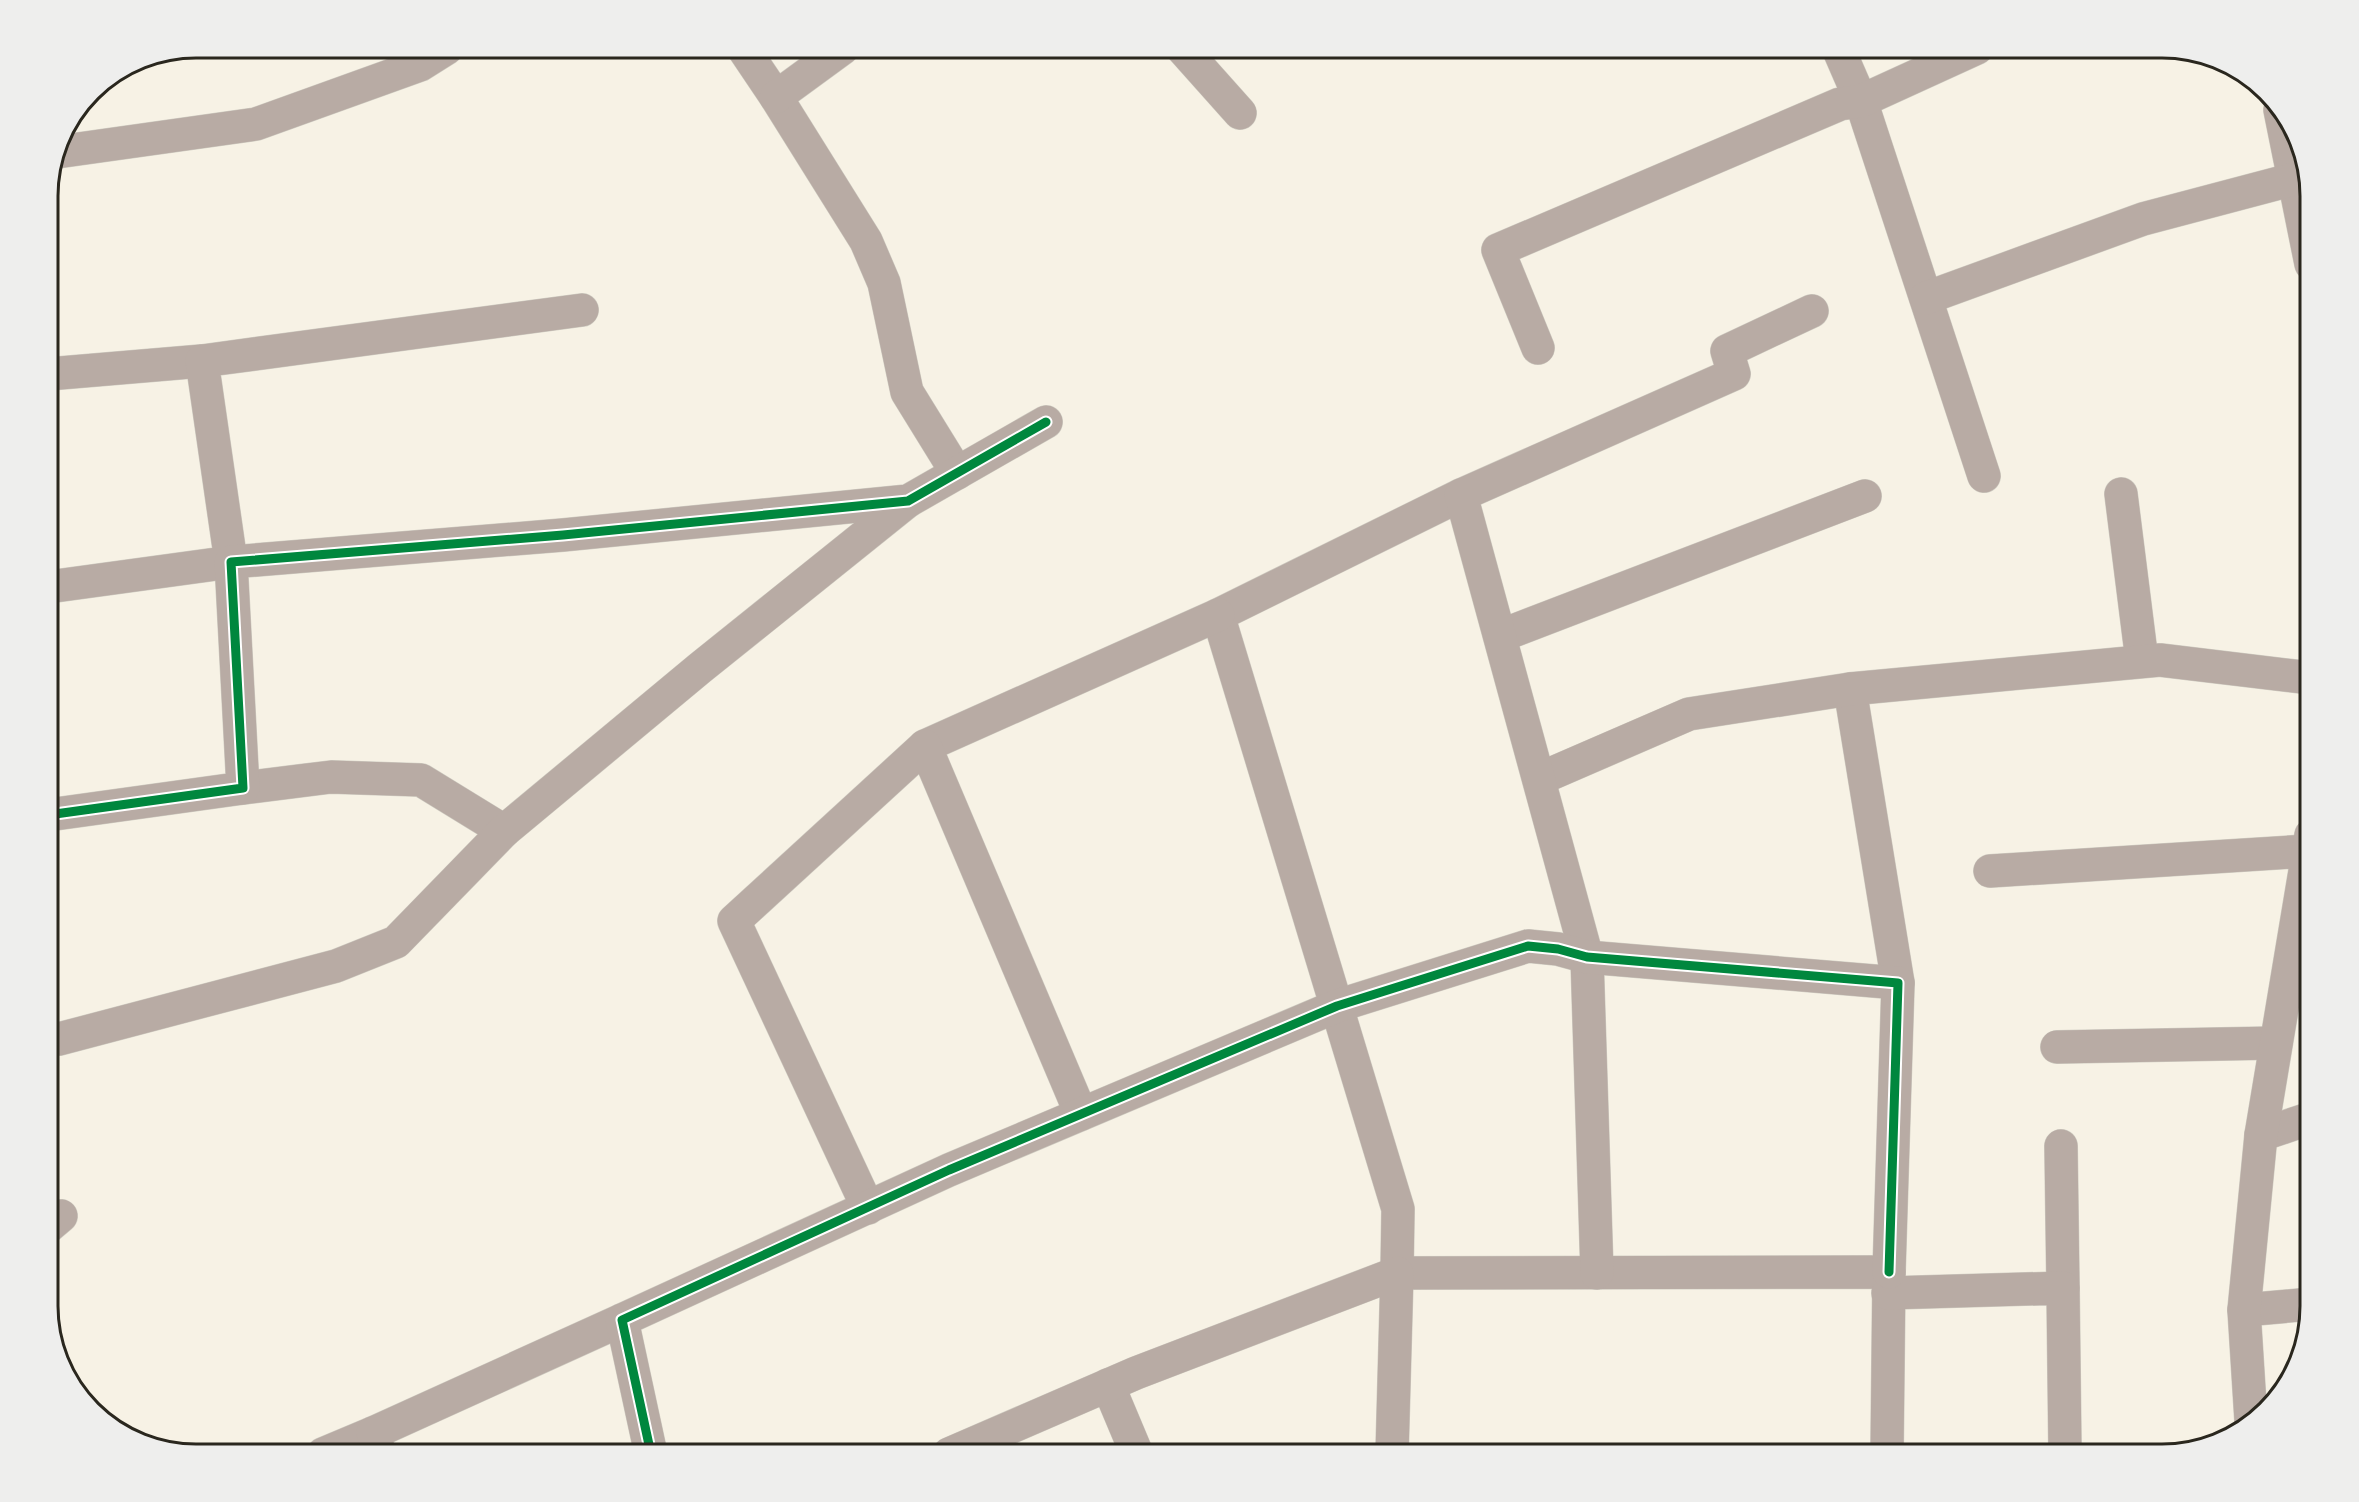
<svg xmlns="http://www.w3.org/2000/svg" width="2359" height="1502" font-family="Poppins,sans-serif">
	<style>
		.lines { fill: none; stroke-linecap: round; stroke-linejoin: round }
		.street-casing { stroke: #d0cdc3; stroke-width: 34 }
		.street { stroke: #b8aba4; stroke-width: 33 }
		.cycleway-casing { stroke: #fff; stroke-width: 13 }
		.cycleway { stroke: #00873e; stroke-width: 9 }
		.rim { fill: none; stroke: #2a271e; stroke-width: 3 }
	</style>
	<rect width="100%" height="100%" fill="#f7f2e5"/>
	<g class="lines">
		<defs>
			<g id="street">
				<path d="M 743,48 L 776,97 L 866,241 L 884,283 L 907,392 L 957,473"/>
				<path d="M 1182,48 L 1240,113"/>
				<path d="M 1838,48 L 1861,101 L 1984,476"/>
				<path d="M 776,97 L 843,48"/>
				<path d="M 2280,110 L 2311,264"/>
				<path d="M 57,152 L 256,124 L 420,65 L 447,48"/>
				<path d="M 1926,298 L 2143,219 L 2294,179 L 2306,178"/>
				<path d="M 1538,348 L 1498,250 L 1840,104 L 1861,101 L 1977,48"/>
				<path d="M 48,374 L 202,361"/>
				<path d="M 2121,494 L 2142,661"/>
				<path d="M 1461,495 L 1218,615 L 1398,1209 L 1397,1273 L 1889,1272 L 1887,1454"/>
				<path d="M 48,587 L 231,562 L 202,361 L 582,310"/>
				<path d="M 1500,636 L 1865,496"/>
				<path d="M 1850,689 L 1898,983"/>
				<path d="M 925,746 L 1218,615"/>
				<path d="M 1539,779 L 1689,714 L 1850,689 L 2160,660 L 2311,678"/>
				<path d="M 243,788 L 331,777 L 421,780 L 504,831"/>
				<path d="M 48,815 L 243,788 L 231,562 L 563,535 L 908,501 L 1046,422"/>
				<path d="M 1990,871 L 2308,851"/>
				<path d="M 48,1039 L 59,1039 L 336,966 L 396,942 L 504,831 L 700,668 L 908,501"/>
				<path d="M 2057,1047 L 2276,1043"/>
				<path d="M 2261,1135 L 2311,1118"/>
				<path d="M 2061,1146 L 2063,1288"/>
				<path d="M 868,1208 L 734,921 L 925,746 L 1081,1114"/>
				<path d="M 48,1227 L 61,1216"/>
				<path d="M 1597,1273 L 1587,957 L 1461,495 L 1734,374 L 1727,351 L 1812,311"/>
				<path d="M 1888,1293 L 2063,1288 L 2065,1454"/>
				<path d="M 2244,1310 L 2311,1304"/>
				<path d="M 1108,1385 L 1137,1454"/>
				<path d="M 2251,1421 L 2244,1310 L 2261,1135 L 2311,835"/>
				<path d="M 323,1454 L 373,1433"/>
				<path d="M 380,1454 L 373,1433 L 622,1320"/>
				<path d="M 651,1454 L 622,1320 L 949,1170 L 1337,1006 L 1528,946 L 1558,949 L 1587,957 L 1898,983 L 1889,1272"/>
				<path d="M 949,1454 L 1136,1373 L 1397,1273 L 1392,1454"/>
			</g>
		</defs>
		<!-- street casing -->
		<use href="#street" class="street-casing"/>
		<!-- street -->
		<use href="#street" class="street"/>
		<defs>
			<g id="cycleway">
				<path d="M 48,815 L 243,788 L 231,562 L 563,535 L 908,501 L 1046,422"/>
				<path d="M 651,1454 L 622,1320 L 949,1170 L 1337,1006 L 1528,946 L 1558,949 L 1587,957 L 1898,983 L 1889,1272"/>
			</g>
		</defs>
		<!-- cycleway casing -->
		<use href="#cycleway" class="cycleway-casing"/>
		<!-- cycleway -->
		<use href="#cycleway" class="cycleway"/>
	</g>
	<!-- crop -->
	<path d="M0 0H2359V1502H0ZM196 58H2162A138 138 0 0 1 2300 196V1306A138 138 0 0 1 2162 1444H196A138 138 0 0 1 58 1306V196A138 138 0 0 1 196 58Z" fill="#eeeeed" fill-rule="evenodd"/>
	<path class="rim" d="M196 58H2162A138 138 0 0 1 2300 196V1306A138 138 0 0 1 2162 1444H196A138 138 0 0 1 58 1306V196A138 138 0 0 1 196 58Z"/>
</svg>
